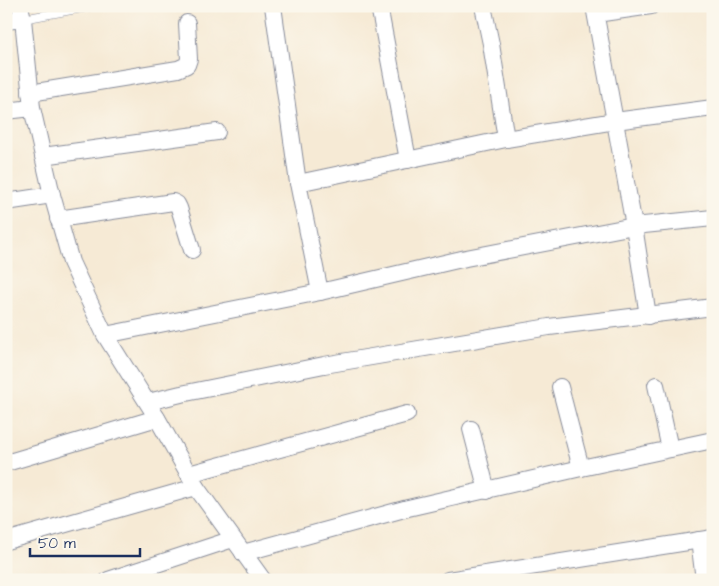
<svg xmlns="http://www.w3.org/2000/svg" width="719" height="586" font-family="'Architects Daughter',sans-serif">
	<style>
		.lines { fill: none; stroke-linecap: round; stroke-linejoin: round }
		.service-casing { stroke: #888c9a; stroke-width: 9 }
		.minor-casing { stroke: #888c9a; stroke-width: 18 }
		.service { stroke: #fff; stroke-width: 8 }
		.minor { stroke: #fff; stroke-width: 16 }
	</style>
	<rect width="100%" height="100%" fill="#fbf7ec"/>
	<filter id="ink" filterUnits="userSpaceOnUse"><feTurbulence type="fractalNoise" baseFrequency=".02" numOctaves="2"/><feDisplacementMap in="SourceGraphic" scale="10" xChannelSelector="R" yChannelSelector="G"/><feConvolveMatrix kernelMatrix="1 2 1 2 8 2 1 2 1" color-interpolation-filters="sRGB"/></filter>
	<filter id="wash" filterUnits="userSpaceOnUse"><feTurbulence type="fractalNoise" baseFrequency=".0096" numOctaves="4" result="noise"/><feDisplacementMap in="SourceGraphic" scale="20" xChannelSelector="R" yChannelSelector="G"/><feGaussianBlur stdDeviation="1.12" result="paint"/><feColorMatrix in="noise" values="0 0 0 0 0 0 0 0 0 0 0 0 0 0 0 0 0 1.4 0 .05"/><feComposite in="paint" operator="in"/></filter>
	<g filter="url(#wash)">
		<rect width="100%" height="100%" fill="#f6ead5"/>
	</g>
	<g filter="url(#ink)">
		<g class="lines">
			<defs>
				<path id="service" d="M 23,19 L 93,6"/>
				<g id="minor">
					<path d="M 20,6 L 23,19 L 32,108 L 52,195 L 71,262 L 105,335 L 157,418 L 196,487 L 263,580"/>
					<path d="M 273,6 L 298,183 L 320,292"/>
					<path d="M 379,6 L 408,160"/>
					<path d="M 483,6 L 491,44 L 506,139"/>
					<path d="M 594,6 L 634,226 L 648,316"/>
					<path d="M 596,14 L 651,6"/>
					<path d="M 6,21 L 23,19"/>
					<path d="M 30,93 L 178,69 L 187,65 L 189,59 L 187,23"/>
					<path d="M 6,111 L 32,108"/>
					<path d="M 43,156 L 217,132"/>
					<path d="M 298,183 L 506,139 L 615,121 L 713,108"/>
					<path d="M 6,202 L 52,195"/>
					<path d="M 58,219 L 173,202 L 177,204 L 179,208 L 192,250"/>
					<path d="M 105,335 L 320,292 L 466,258 L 634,226 L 713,218"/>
					<path d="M 656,385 L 670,449"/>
					<path d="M 560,387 L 581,468"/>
					<path d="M 148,402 L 181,394 L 324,365 L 549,327 L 713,307"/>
					<path d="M 471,429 L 487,491"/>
					<path d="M 6,463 L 157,418"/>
					<path d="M 189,474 L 407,414"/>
					<path d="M 699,540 L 704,580"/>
					<path d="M 6,541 L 196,487"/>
					<path d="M 243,553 L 408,508 L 581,468 L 713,440"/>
					<path d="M 108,580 L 233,539"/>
					<path d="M 448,580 L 713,538"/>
				</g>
			</defs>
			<!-- service casing -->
			<use href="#service" class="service-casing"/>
			<!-- minor casing -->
			<use href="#minor" class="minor-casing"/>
			<!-- service -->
			<use href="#service" class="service"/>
			<!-- minor -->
			<use href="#minor" class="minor"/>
		</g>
	</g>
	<!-- margin -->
	<rect width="719" height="586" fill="none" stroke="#fbf7ec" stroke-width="25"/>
	<!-- scale -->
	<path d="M30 548v8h110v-8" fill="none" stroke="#1b2f5e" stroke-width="2.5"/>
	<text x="38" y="548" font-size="15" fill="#1b2f5e" stroke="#fbf7ec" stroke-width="4" paint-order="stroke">50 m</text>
</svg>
